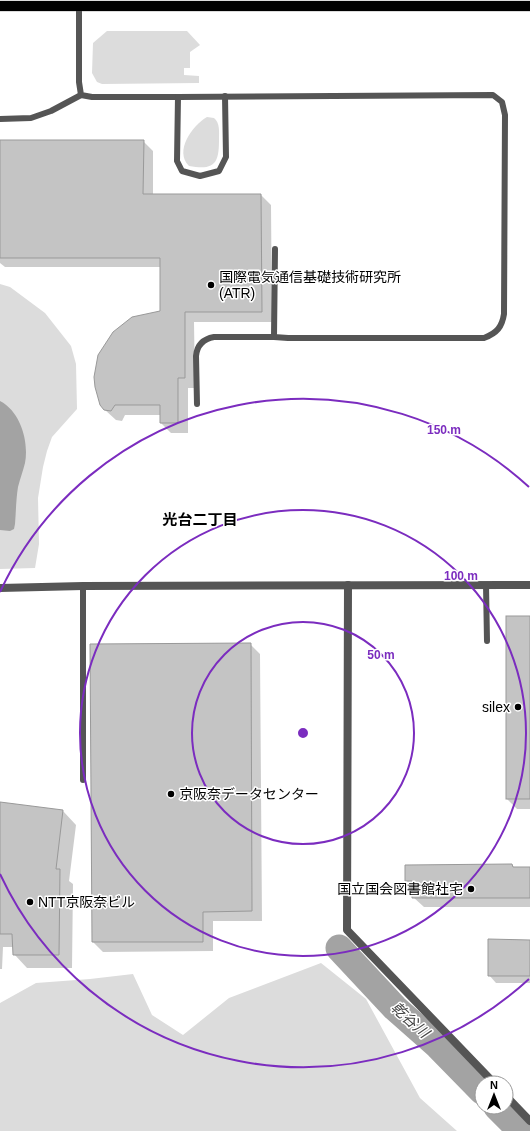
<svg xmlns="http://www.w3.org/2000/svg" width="530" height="1131" font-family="Helvetica,'Noto Sans JP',sans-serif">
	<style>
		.green { fill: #dcdcdc }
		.water { fill: #a3a3a3 }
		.shadow { fill: #0003 }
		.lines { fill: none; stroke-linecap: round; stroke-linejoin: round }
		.river { stroke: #a3a3a3; stroke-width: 27 }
		.building { fill: #c4c4c4; stroke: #999 }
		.primary-casing { stroke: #dbdbdb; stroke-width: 12 }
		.service { stroke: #555; stroke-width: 6 }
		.tertiary { stroke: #555; stroke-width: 8 }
		.primary { stroke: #000; stroke-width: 10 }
		.ring { fill: none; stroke: #7b2cbf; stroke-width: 2 }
		.poi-dot { fill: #000; stroke: #fff; stroke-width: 1.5 }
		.labels { text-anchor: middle; stroke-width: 3; stroke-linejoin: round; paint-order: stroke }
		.poi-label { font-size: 14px; fill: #000; stroke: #fff; text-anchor: start }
		.neighbourhood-label { font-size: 15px; font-weight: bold; fill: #000; stroke: #fff }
		.water-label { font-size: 15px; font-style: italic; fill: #444; stroke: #fff }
		.centre { fill: #7b2cbf; stroke: #fff; stroke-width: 2 }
		.ring-label { font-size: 12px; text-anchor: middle; font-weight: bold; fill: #7b2cbf; stroke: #fff; stroke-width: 3; stroke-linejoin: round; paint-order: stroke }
	</style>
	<rect width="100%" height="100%" fill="#fff"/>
	<!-- green -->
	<g class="green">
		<path d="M 107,31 L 187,31 L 200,45 L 190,52 L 190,68 L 184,68 L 184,75 L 199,76 L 199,83 L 102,84 L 97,82 L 92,73 L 93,43 Z"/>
		<path d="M 207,117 L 214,118 C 220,123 219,131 219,139 C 219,162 216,171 189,166 C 174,151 192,126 207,117 Z"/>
		<path d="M 0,284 L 10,287 L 45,313 L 71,346 L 76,364 L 77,409 L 52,437 L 47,451 L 43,467 L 38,498 L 39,544 L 35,568 L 0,569 Z"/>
		<path d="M 321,963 L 366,999 L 420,1098 L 457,1131 L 0,1131 L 0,1003 L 36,983 L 90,979 L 133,974 L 152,1015 L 183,1035 L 229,998 Z"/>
	</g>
	<!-- water -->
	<path class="water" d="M 0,401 C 21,412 29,442 25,463 C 23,471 20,479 18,487 C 16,499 16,512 15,524 L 14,529 L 10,531 L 0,530 Z"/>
	<!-- shadow -->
	<g class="shadow">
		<path d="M 0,141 L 143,141 L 153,151 L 153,195 L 261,195 L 271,205 L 272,322 L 194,322 L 195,388 L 188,388 L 188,433 L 171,433 L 161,423 L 161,415 L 125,415 L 122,421 L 116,420 L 105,410 L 114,333 L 133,318 L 161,312 L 161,267 L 5,267 L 0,263 Z"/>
		<path d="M 530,617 L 530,809 L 517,809 L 507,799 Z"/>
		<path d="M 91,644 L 250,644 L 260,654 L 262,921 L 213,921 L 213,951 L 103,952 L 93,942 Z"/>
		<path d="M 0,803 L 63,811 L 76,825 L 69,881 L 73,884 L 72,968 L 27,968 L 14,954 L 13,947 L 3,947 L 2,969 L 0,969 Z"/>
		<path d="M 512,865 L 514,868 L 530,868 L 530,907 L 424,907 L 413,897 L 413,887 L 406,880 Z"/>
		<path d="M 530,941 L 530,983 L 496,983 L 489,975 Z"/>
	</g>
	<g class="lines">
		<!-- river -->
		<g class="river">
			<path d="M 339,948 L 395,1008 L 438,1046 L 482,1091"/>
			<path d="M 497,1107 L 521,1131"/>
		</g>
	</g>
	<!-- building -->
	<g class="building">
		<path d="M 0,140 L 144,140 L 143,194 L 261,194 L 262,312 L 185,312 L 185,378 L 178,378 L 178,423 L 160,423 L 160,405 L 115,405 L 111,411 L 104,410 L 100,405 L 95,387 L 94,377 L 98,355 L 113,332 L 132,317 L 160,311 L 160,258 L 0,258 Z"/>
		<rect x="506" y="616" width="24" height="183"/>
		<path d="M 251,643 L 252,911 L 203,912 L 203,942 L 92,942 L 90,644 Z"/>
		<path d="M 0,802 L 63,810 L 56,869 L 60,869 L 59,955 L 13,955 L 12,934 L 0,934 Z"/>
		<path d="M 512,864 L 513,867 L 530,867 L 530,898 L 412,898 L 412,881 L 405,881 L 405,865 Z"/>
		<path d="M 488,939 L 530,940 L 530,976 L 488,976 Z"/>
	</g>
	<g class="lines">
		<defs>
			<path id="primary" d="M 0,6 L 530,6"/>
		</defs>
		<!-- primary casing -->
		<use href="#primary" class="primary-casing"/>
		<!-- service -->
		<g class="service">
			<path d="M 79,6 L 79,82 L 81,95 L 92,97 L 178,97 L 177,161 L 182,171 L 200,176 L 219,171 L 226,157 L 225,96"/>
			<path d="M 178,97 L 493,95 L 502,102 L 505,115 L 504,314 C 502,327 497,333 484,338 L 288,338 L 274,337 L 275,249"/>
			<path d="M 0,119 L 31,118 L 51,111 L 81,95"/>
			<path d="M 197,404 L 196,356 C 197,345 203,339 214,337 L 274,337"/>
			<path d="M 486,585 L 487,641"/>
			<path d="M 83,586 L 83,780"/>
		</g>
		<!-- tertiary -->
		<g class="tertiary">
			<path d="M 348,585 L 347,930 L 494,1083"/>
			<path d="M 0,588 L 83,586 L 530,585"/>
			<path d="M 506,1096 L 530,1121"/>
		</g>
		<!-- primary -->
		<use href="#primary" class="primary"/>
	</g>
	<!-- distance rings -->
	<g class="ring">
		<circle cx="303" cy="733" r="111"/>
		<circle cx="303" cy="733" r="223"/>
		<path d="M529 979A334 334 0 0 1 0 874M0 592A334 334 0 0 1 529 487"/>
	</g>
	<!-- markers -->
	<g class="poi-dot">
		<circle cx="211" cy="285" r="4"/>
		<circle cx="518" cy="707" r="4"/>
		<circle cx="171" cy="794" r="4"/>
		<circle cx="471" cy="889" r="4"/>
		<circle cx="30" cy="902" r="4"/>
	</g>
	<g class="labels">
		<!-- poi labels -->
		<g class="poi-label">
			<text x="219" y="282">国際電気通信基礎技術研究所<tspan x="219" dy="16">(ATR)</tspan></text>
			<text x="510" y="712" text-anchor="end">silex</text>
			<text x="179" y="799">京阪奈データセンター</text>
			<text x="463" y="894" text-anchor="end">国立国会図書館社宅</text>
			<text x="38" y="907">NTT京阪奈ビル</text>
		</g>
		<!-- neighbourhood labels -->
		<g class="neighbourhood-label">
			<text x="200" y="525">光台二丁目</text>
		</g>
		<!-- water labels -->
		<g class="water-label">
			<text transform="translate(410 1020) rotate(42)" y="5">乾谷川</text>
		</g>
	</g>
	<circle cx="303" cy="733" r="6" class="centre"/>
	<g class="ring-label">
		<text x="444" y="434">150 m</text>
		<text x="461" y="580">100 m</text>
		<text x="381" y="659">50 m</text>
	</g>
	<!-- north arrow -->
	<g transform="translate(494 1095)"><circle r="19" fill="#ffffff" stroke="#999999"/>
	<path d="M0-3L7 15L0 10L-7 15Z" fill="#000000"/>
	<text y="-6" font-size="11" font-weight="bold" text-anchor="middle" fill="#000000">N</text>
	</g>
</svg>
